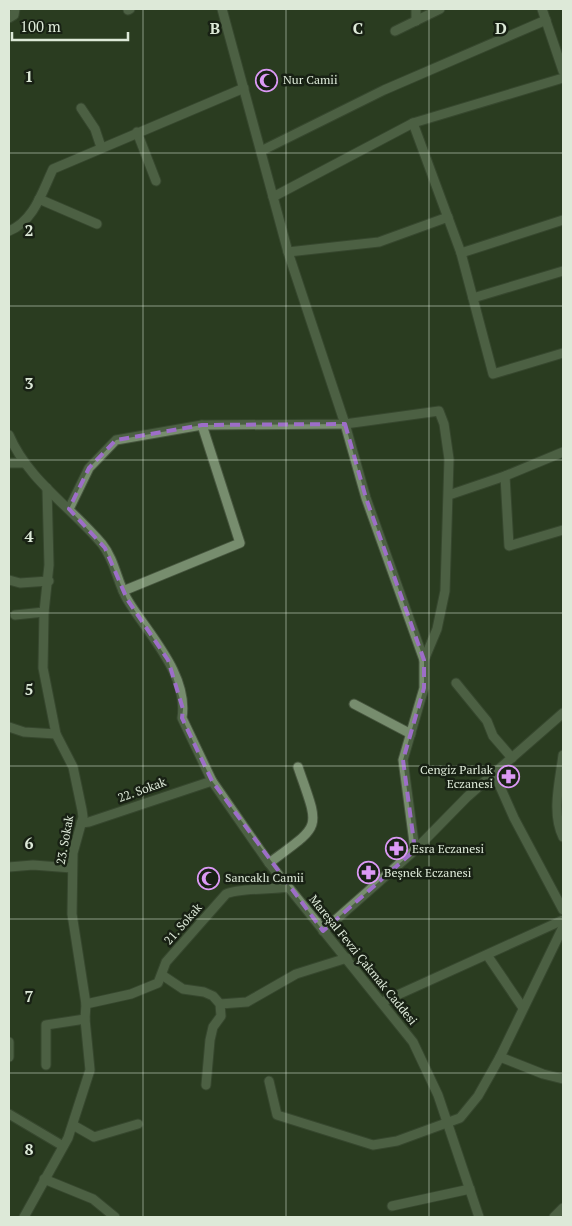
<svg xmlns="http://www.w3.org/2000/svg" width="572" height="1226" font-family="'PT Serif',serif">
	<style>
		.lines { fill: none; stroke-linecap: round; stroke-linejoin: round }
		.minor-casing { stroke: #47563f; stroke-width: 11 }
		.minor { stroke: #778d6e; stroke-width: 9 }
		.marked { fill: none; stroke: #9d6ec8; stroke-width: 4; stroke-dasharray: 10 6; stroke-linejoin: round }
		.grid { fill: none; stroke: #dde9d8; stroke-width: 1; stroke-opacity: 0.55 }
		.labels { text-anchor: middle; stroke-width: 5; stroke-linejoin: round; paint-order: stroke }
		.poi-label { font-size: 12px; fill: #dde9d8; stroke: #182114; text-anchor: start }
		.street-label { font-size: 12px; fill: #dde9d8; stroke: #182114 }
		.grid-label { font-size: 16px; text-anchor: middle; font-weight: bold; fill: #dde9d8; stroke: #182114; stroke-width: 5; stroke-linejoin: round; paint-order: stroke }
	</style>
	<rect width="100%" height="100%" fill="#2a3c21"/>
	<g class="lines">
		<defs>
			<g id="minor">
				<path d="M 222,9 L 288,252 L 345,424 L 366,498 L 424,660 L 424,688 L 403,760 L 415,850"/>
				<path d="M 542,9 L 563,71"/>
				<path d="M 128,10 L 130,9"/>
				<path d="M 9,18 L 14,15 L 15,9"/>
				<path d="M 416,21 L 416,9"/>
				<path d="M 395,31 L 440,9"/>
				<path d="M 81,108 L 95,129 L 101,147"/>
				<path d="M 413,123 L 461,253 L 493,374 L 563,353"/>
				<path d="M 137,132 L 156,181"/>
				<path d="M 261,151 L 384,90 L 546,20"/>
				<path d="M 273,197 L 413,123 L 563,78"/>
				<path d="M 39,199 L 97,224"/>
				<path d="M 9,231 C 34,221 42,192 53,169 L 244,88"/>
				<path d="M 288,252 L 379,242 L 448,217"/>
				<path d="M 461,253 L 563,220"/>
				<path d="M 473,298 L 563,271"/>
				<path d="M 9,435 C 28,480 71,507 102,544 C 115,560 117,582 127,599 C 147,633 189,674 182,718 L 212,781 L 269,863 L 413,1042 L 438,1095 L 479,1217"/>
				<path d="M 9,463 L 23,463"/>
				<path d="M 505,476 L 509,546 L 563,530"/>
				<path d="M 449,495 L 505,476 L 563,452"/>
				<path d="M 69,509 L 89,468 L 116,440 L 202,425 L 345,424 L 439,411 L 444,424 L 449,459 L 445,591 L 437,629 L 424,660"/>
				<path d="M 9,580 L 20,583 L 49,581"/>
				<path d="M 123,591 L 240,543 L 202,425"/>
				<path d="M 15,615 L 44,612"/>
				<path d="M 456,683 L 487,721 L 493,736 L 512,758"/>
				<path d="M 354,704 L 411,734"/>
				<path d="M 9,727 L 24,732 L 56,734"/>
				<path d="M 563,755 C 560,780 551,813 563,837"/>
				<path d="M 494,773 L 514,818 L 563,910"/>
				<path d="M 81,823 L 89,822 L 212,781"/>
				<path d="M 269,863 C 323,823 320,831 298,767"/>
				<path d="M 9,867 L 33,865 L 72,868"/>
				<path d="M 323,931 L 415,850 L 467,797 L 563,713"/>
				<path d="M 487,955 L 523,1008"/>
				<path d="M 162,975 L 183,989 L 204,992 L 213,996 L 220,1004 L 221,1016 L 213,1027 L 210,1040 L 206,1085"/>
				<path d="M 382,1002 L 563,920"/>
				<path d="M 86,1004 L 131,994 L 158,983 L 166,962 L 226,894 C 239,888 270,890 288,887"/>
				<path d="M 220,1004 L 247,1002 L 296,974 L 347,958"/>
				<path d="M 9,1042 L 9,1057"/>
				<path d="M 500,1057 L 543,1074 L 563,1079"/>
				<path d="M 46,1065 L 46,1025 L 85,1019"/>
				<path d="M 269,1081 L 277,1115 L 373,1145 L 397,1141 L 460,1118 L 478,1096 L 500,1057 L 563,927"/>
				<path d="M 9,1114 L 63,1146"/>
				<path d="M 73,1125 L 94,1137 L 138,1124"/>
				<path d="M 44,1179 L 93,1199 L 115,1217"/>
				<path d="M 392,1206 L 470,1189"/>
				<path d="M 24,1217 L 68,1138 L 90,1070 L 85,1019 L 86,1004 L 72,914 L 73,853 L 83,817 L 82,810 L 73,767 L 56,734 L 43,668 L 44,612 L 49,565 L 47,488"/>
				<path d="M 554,1217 L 563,1208"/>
			</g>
		</defs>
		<!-- minor casing -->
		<use href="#minor" class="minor-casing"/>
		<!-- minor -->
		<use href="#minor" class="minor"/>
	</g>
	<!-- marked area -->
	<path d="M0 0H572V1226H0ZM 345,424 L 366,498 L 424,660 L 424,688 L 403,760 L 415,850 L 323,931 L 212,781 L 182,718 L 183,709 L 168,660 L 127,599 L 105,548 L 69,509 L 89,468 L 116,440 L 202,425 Z" fill="#2a3c21" fill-opacity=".55" fill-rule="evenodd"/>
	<path class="marked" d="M 345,424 L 366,498 L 424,660 L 424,688 L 403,760 L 415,850 L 323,931 L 212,781 L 182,718 L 183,709 L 168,660 L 127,599 L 105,548 L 69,509 L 89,468 L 116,440 L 202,425 Z"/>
	<!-- grid -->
	<path class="grid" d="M 143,9 L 143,1217M 286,9 L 286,1217M 429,9 L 429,1217M 9,153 L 563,153M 9,306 L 563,306M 9,460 L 563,460M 9,613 L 563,613M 9,766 L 563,766M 9,919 L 563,919M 9,1073 L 563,1073"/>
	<!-- icons -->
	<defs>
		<symbol id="mosque-ring" viewBox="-11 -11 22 22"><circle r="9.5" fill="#182114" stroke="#db99f5" stroke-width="1.5"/><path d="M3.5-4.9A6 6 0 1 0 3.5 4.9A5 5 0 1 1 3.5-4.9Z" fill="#db99f5"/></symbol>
		<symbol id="pharmacy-ring" viewBox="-11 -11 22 22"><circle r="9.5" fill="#182114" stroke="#db99f5" stroke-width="1.5"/><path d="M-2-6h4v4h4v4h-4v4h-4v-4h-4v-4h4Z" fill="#db99f5"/></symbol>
	</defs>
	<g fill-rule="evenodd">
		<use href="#mosque-ring" x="254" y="68" width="25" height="25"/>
		<use href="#pharmacy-ring" x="496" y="764" width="25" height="25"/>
		<use href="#pharmacy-ring" x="384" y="836" width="25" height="25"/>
		<use href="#pharmacy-ring" x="356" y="860" width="25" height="25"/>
		<use href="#mosque-ring" x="196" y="866" width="25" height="25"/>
	</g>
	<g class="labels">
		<!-- poi labels -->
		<g class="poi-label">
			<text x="283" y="84">Nur Camii</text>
			<text x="493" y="774" text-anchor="end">Cengiz Parlak<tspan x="493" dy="14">Eczanesi</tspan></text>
			<text x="412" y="853">Esra Eczanesi</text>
			<text x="384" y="877">Beşnek Eczanesi</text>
			<text x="225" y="882">Sancaklı Camii</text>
		</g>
		<!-- street labels -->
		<g class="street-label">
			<text transform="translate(142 790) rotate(-20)" y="4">22. Sokak</text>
			<text transform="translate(65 840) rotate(-80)" y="4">23. Sokak</text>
			<text transform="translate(183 924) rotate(-49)" y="4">21. Sokak</text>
			<text transform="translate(363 960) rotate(51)" y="4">Mareşal Fevzi Çakmak Caddesi</text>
		</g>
	</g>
	<g class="grid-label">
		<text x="215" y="34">B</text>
		<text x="358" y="34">C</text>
		<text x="501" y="34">D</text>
		<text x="29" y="82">1</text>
		<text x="29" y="236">2</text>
		<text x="29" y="389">3</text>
		<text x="29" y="542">4</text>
		<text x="29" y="695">5</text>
		<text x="29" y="849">6</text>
		<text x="29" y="1002">7</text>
		<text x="29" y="1155">8</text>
	</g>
	<!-- border -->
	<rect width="572" height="1226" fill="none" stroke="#dde9d8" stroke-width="20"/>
	<!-- scale -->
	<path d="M12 32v8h116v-8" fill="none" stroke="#dde9d8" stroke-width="2.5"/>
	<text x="20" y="32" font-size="15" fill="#dde9d8" stroke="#182114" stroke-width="4" paint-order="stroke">100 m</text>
</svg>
